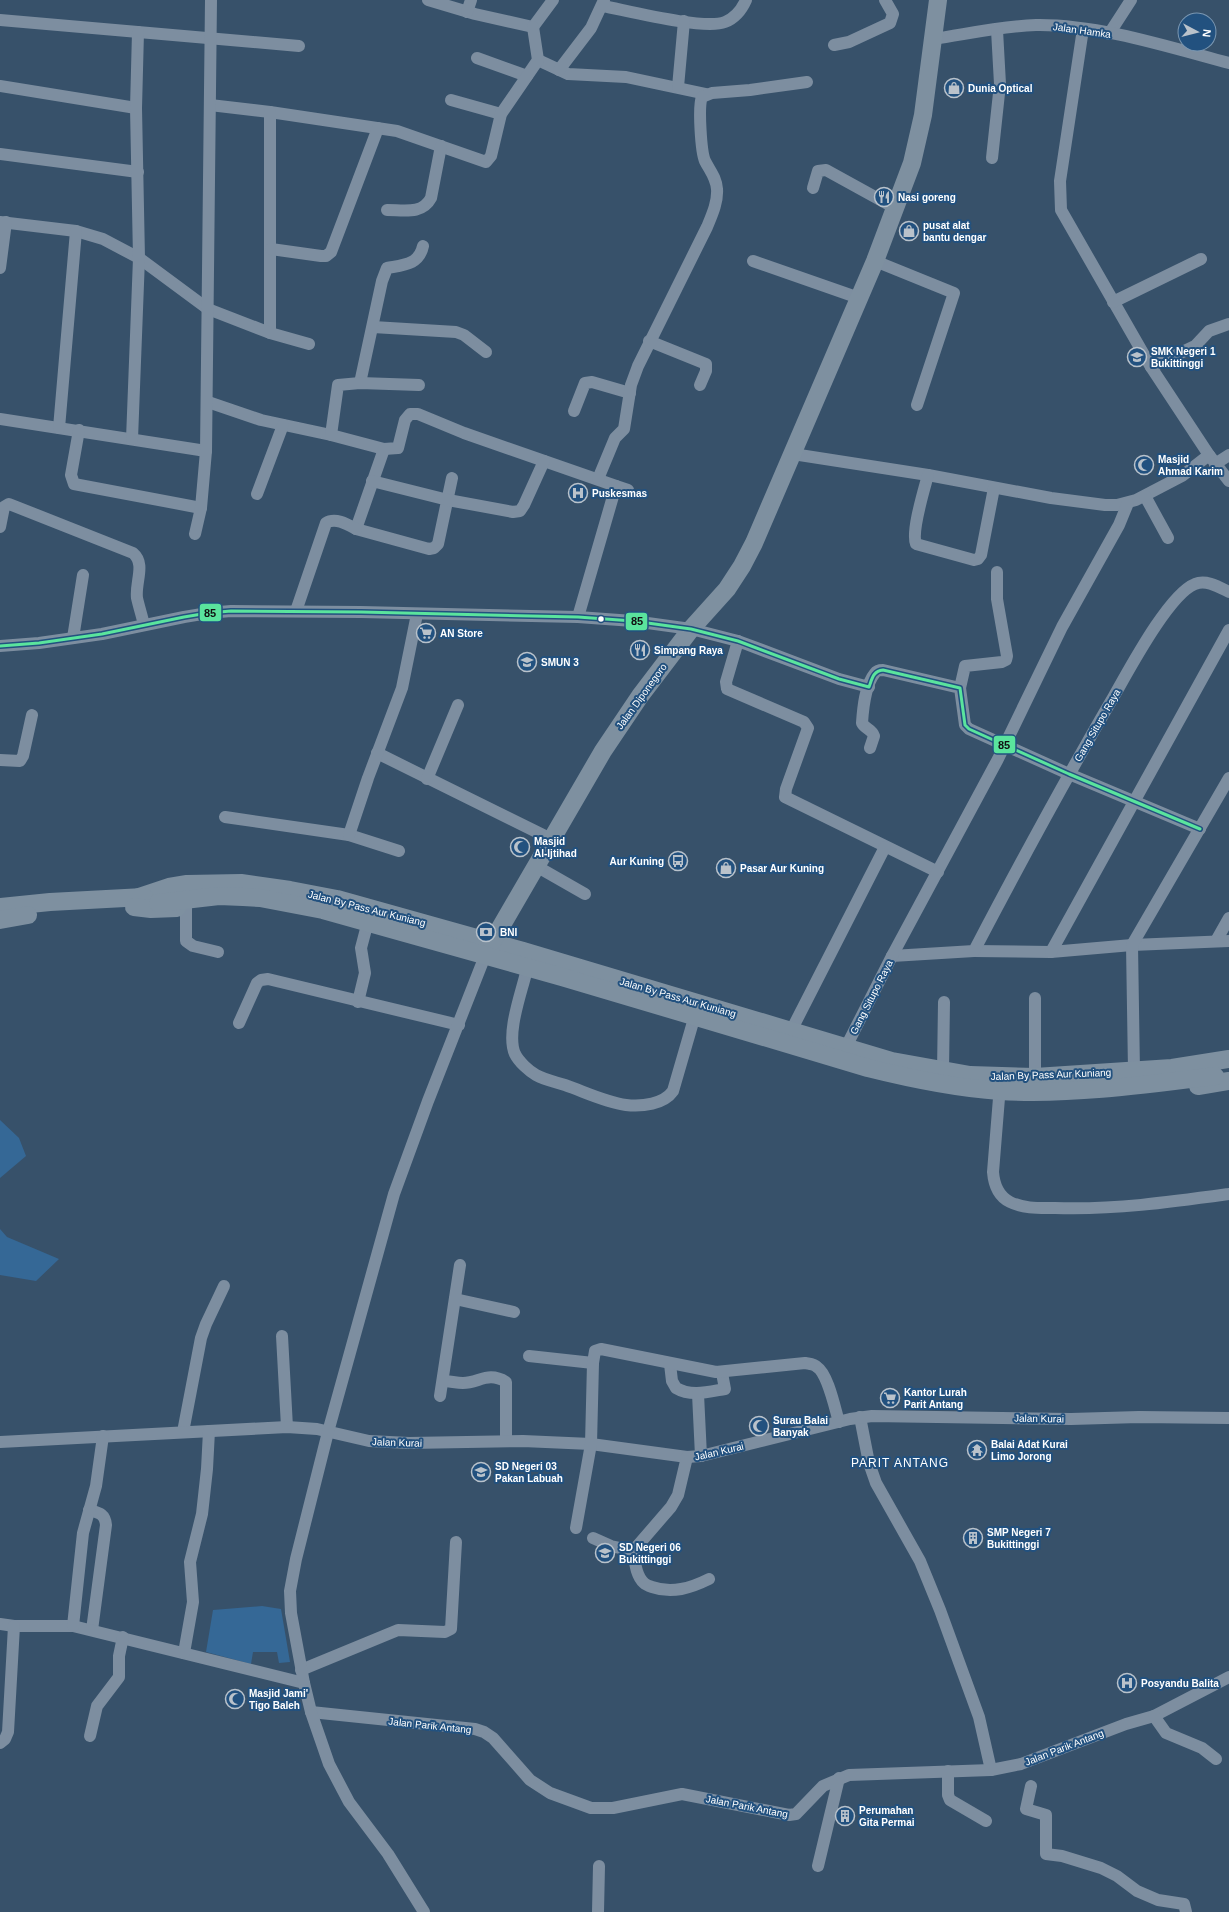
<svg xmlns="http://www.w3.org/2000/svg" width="1229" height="1912" font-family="Helvetica,sans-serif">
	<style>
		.green { fill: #356896 }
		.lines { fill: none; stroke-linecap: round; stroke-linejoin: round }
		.minor { stroke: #7d8ea0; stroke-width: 12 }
		.highway { stroke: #7e90a0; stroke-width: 18 }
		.highway-bridge { stroke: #7e90a0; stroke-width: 18 }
		.bus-1-casing { stroke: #22517f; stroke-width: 6 }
		.bus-1 { stroke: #5ae49d; stroke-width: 3 }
		.bus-dot { fill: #fff; stroke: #22517f; stroke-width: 1.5 }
		.labels { text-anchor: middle; stroke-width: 4; stroke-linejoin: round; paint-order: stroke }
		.street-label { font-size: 10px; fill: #fff; stroke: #22517f }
		.poi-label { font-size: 10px; font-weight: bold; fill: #fff; stroke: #22517f; text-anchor: start }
		.quarter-label { font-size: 12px; letter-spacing: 1px; fill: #fff; stroke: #22517f }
		.line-badge { stroke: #22517f; stroke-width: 1.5 }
		.pale-badge-label { font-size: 11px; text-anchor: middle; font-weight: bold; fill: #111 }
	</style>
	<rect width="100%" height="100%" fill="#37516a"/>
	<!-- green -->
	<g class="green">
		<path d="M 0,1120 L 19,1138 L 26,1156 L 0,1178 Z"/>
		<path d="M 0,1229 L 7,1237 L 59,1259 L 36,1281 L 0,1275 Z"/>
		<path d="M 262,1606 L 281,1609 L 290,1662 L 279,1663 L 277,1652 L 253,1652 L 251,1664 L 206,1652 L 213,1610 Z"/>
	</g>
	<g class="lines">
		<!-- minor -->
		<g class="minor">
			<path d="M 428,0 L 475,14 L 533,27 L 553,0"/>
			<path d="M 603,6 C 629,11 704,30 725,22 C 735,18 742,9 746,0"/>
			<path d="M 467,12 L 471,0"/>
			<path d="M 0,20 L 299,46"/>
			<path d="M 1083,29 L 1060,181 L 1061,210 L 1151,367 L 1209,455 L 1229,481"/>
			<path d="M 1109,34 L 1131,0"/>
			<path d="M 933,39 C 967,34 1001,26 1036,25 C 1097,24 1169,47 1229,63"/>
			<path d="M 834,45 L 849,42 L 890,23 L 893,14 L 885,0"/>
			<path d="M 477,58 L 527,76"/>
			<path d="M 538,60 L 568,74 L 626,77 L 706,94"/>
			<path d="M 559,70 L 591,28 L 604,0"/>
			<path d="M 0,86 L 136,108"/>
			<path d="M 678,87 L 684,21"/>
			<path d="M 451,100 L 501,114"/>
			<path d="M 210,105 L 270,112 L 397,131 L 486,162 L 491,156 L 501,114 L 538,60 L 533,27"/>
			<path d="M 270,112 L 270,333"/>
			<path d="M 0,154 L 138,172"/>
			<path d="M 992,158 L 1000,84 L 997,30"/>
			<path d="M 813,188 L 818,171 L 826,170 L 895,208"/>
			<path d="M 387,210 C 403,210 422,215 431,198 L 441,146"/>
			<path d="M 0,222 L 76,231 L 103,239 L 139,258 L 208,309 L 270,333 L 309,344"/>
			<path d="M 271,249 L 321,256 L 326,256 L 331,252 L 378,128"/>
			<path d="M 753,261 L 859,298"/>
			<path d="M 875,261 L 954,293 L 917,405"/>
			<path d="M 0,268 L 6,222"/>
			<path d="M 1113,302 L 1201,259"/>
			<path d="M 373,327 L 456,332 L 464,335 L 486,352"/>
			<path d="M 649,341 L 706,364 L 706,371 L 700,385"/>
			<path d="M 1151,367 L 1195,346 L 1209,331 L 1229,324"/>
			<path d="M 360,383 L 382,281 L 387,268 C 403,265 419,265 423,246"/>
			<path d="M 208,402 L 261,420 L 331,435 L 384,449 L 398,448 L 405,420 L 410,414 L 418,414 L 464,433 L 616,486"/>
			<path d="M 574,411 L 585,383 L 592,382 L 630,393"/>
			<path d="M 0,419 L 206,451"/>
			<path d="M 59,428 L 76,231"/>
			<path d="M 79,430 L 71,475 L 74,484 L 201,508"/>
			<path d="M 331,435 L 338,385 L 360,383 L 419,385"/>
			<path d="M 132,439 L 139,258 L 136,108 L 138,32"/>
			<path d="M 384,449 L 356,529 L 429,549 L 434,548 L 438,544 L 452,478"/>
			<path d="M 793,454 L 928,475 L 1051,498 L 1105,505 L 1117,505 L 1136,500 L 1182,476 L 1209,455"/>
			<path d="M 1215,464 L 1229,455"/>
			<path d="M 928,475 C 924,490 911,532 916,544 L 974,560 L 978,559 L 981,555 L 994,488"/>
			<path d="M 598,479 L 615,438 L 624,429 L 631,385 L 638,366 L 707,227 C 712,215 718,202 717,189 C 716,177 710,171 705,161 C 701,152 698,106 702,97 L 712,93 L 750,90 L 807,82"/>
			<path d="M 372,481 L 448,500 L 513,512 L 520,511 L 524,505 L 544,461"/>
			<path d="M 257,494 L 283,425"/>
			<path d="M 1145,496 L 1168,538"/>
			<path d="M 0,527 L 4,507 L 9,504 L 133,553 C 146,564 135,582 137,598 C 139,607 142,616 144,625"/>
			<path d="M 195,534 L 201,508 L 206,451 L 211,0"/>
			<path d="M 296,611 L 326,523 C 335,517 347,524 356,529"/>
			<path d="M 578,617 L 616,486 L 628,490"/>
			<path d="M 73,638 L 83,575"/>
			<path d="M 738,641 L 726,682 L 727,689 L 804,722 L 808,728 L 786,789 L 785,797 L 938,872"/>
			<path d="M 0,646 L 39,643 L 102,634 L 184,617 L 208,613 L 231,611 L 361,612 L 578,617 L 633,621 L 691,629 L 738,641 L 839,679 L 869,687"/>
			<path d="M 960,688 L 965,666 L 1002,662 L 1006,660 L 1007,656 L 997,599 L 997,572"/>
			<path d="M 870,748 L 874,736 C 872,729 865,729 862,723 C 863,708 865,685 875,673 C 877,670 880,670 883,670 L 960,688 L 965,725 L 969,729 L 1069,774 L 1200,829"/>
			<path d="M 377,753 L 551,839"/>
			<path d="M 0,760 L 20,761 L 23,756 L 32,715"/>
			<path d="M 427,779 L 458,705"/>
			<path d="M 225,817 L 349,835 L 399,851"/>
			<path d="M 349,835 L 368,778 L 402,688 L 417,614"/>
			<path d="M 536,866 L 585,894"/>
			<path d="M 186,907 L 186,941 L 193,946 L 218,952"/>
			<path d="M 1216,941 L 1229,918"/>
			<path d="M 974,951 L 1051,952 L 1132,945 L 1229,941"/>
			<path d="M 1051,952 L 1229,630"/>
			<path d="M 892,956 L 974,951 C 1019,865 1065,780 1114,696 C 1129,670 1169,594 1195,584 C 1206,579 1219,587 1229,592"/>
			<path d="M 526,973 C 521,994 506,1034 515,1054 C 519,1062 529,1071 536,1075 C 545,1080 556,1082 565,1085 C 585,1092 605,1102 626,1105 C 642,1107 664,1104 673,1091 L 693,1022"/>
			<path d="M 358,1002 L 365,973 L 361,948 L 366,929"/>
			<path d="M 239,1023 L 257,983 L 261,980 L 268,979 L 459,1025"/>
			<path d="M 791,1031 L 885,847"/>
			<path d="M 846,1047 L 892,956 L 998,759 L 1062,627 L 1119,525 L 1128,503"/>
			<path d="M 1134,1071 L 1132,945 L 1229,778"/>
			<path d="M 943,1072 L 944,1002"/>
			<path d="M 1035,1077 L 1035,998"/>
			<path d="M 999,1098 L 993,1172 C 994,1185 998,1196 1010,1202 C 1024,1209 1040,1208 1055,1208 C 1114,1210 1171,1202 1229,1194"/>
			<path d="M 455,1299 L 514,1312"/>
			<path d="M 282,1336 L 287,1427"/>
			<path d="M 529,1356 L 593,1363"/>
			<path d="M 670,1364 L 672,1381 L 676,1388 C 691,1397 708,1392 725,1389 L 722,1373"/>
			<path d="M 443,1381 C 450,1381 456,1383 463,1383 C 479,1383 488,1371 506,1382 L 506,1441"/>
			<path d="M 698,1394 L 701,1456"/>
			<path d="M 440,1396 L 460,1265"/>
			<path d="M 860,1417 L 869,1463 L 876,1483 L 920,1561 L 940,1610 L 979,1717 L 991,1770"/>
			<path d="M 183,1432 L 201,1338 L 206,1324 L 224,1286"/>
			<path d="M 0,1442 L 287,1427 L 317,1429 L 369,1441 L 409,1443 L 523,1441 L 591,1444 L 687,1457 L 701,1456 L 850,1419 L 872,1416 L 1071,1419 L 1139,1417 L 1229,1418"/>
			<path d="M 89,1510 C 100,1513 105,1514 106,1525 L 92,1630"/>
			<path d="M 576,1528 L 591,1444 L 593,1363 L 595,1351 L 601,1349 L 716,1372 L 805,1363 C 810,1364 814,1364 817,1367 C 828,1374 835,1409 839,1422"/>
			<path d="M 593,1538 L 611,1546 L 633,1551 C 635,1562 636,1576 644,1583 C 646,1585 649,1586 652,1587 C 672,1594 691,1588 709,1579"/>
			<path d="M 633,1551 L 671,1507 L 678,1495 L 687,1457"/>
			<path d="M 0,1624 L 14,1626 L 73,1626 L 304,1683"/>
			<path d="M 73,1626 L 83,1533 L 96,1486 L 103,1436"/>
			<path d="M 184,1653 L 193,1602 L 190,1562 L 202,1514 L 207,1469 L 209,1431"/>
			<path d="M 301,1670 L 398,1630 L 445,1632 L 451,1629 L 456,1542"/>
			<path d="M 311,1712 L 475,1729 L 484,1732 L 493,1738 L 530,1780 L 550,1793 L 591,1808 L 613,1808 L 682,1794 L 789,1815 L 796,1814 L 823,1786 L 849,1775 L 991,1770 L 1021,1764 L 1126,1724 L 1154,1716 L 1229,1677"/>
			<path d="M 1154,1716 L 1166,1733 L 1202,1748 L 1216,1759"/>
			<path d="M 90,1736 L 97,1706 L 119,1677 L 119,1656 L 123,1637"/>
			<path d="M 0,1743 L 5,1739 L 8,1732 L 14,1626"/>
			<path d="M 948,1771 L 948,1795 L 950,1800 L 986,1821"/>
			<path d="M 1031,1786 L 1026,1809 L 1046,1815 L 1046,1854 L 1062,1856 L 1101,1868 L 1117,1876 L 1137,1891 L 1158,1900 L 1184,1904 L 1186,1912"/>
			<path d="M 818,1866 L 839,1778"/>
			<path d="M 424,1912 L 388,1854 L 349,1802 L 329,1764 L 311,1712 L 304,1683 L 291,1613 L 290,1591 L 296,1559 L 328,1432 L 394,1194 L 428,1101 L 483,961"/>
			<path d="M 598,1912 L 599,1866"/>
		</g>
		<!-- highway -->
		<g class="highway">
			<path d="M 133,899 L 169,887 L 187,884 L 241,883 L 290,890 L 337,899 L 523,951 L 892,1061 L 970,1075 L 1035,1077 L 1172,1068 L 1229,1059"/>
			<path d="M 0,907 L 50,902 L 144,897"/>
			<path d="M 134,907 L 151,909 L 177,908"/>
			<path d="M 0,920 L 28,915"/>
			<path d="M 492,942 L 603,751 L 640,696 L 691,629 L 727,589 L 742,566 L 754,543 L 875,261 L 912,163 L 923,115 L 938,0"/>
			<path d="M 1198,1086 L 1229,1081"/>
		</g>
		<!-- highway-bridge -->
		<path class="highway-bridge" d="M 158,903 L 219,896 L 243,897 L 260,898 L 323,910 L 562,977 L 868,1068 C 912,1079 955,1088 1000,1091 C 1071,1095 1144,1085 1215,1076"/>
		<defs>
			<path id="bus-1" d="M 0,646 L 39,643 L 102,634 L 184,617 L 208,613 L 231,611 L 361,612 L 578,617 L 633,621 L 691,629 L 738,641 L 839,679 L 869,687 C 872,679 873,671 883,670 L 960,688 L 965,725 L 969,729 L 1069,774 L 1200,829"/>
		</defs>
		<!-- bus-1 casing -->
		<use href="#bus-1" class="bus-1-casing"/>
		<!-- bus-1 -->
		<use href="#bus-1" class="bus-1"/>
	</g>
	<!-- icons -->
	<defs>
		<symbol id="shop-ring" viewBox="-11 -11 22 22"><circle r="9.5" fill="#22517f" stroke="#b9c2cb" stroke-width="1.5"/><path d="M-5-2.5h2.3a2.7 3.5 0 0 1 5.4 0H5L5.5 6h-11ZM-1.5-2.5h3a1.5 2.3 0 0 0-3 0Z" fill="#b9c2cb"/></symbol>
		<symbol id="restaurant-ring" viewBox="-11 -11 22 22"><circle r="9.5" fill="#22517f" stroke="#b9c2cb" stroke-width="1.5"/><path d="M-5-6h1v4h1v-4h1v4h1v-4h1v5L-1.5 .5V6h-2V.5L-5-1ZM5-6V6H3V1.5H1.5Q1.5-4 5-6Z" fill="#b9c2cb"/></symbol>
		<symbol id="school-ring" viewBox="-11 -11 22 22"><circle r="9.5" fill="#22517f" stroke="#b9c2cb" stroke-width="1.5"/><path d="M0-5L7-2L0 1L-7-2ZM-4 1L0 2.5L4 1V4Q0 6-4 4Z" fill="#b9c2cb"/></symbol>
		<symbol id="mosque-ring" viewBox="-11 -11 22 22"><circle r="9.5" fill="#22517f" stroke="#b9c2cb" stroke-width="1.5"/><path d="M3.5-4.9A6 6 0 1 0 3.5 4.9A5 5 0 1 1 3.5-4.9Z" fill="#b9c2cb"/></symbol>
		<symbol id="hospital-ring" viewBox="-11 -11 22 22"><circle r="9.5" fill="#22517f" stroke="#b9c2cb" stroke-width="1.5"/><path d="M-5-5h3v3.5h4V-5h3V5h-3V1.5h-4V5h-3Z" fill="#b9c2cb"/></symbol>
		<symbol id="supermarket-ring" viewBox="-11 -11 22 22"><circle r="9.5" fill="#22517f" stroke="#b9c2cb" stroke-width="1.5"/><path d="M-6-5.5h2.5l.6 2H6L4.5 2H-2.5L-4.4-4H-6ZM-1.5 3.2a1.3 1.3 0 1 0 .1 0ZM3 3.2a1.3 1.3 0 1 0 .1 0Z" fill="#b9c2cb"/></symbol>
		<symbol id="bus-ring" viewBox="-11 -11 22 22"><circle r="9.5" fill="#22517f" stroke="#b9c2cb" stroke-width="1.5"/><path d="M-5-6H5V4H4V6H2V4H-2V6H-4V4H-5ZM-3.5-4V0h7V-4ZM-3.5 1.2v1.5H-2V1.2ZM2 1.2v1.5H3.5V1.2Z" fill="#b9c2cb"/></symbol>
		<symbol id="bank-ring" viewBox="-11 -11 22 22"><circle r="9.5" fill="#22517f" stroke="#b9c2cb" stroke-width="1.5"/><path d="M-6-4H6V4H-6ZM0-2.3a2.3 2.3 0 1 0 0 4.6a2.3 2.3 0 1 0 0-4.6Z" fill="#b9c2cb"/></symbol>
		<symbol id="temple-ring" viewBox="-11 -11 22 22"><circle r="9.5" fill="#22517f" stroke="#b9c2cb" stroke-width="1.5"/><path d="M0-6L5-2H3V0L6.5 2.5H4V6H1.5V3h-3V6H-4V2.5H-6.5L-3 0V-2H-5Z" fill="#b9c2cb"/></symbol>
		<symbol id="building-ring" viewBox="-11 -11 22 22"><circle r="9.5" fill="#22517f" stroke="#b9c2cb" stroke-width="1.5"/><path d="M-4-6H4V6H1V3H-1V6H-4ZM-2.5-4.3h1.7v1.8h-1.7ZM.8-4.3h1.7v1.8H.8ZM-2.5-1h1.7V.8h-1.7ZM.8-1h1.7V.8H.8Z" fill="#b9c2cb"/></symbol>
	</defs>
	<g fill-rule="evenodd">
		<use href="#shop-ring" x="943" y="77" width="22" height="22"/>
		<use href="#restaurant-ring" x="873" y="186" width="22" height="22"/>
		<use href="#shop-ring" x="898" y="220" width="22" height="22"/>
		<use href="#school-ring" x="1126" y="346" width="22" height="22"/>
		<use href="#mosque-ring" x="1133" y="454" width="22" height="22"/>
		<use href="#hospital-ring" x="567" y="482" width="22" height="22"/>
		<use href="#supermarket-ring" x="415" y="622" width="22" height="22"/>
		<use href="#restaurant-ring" x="629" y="639" width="22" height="22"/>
		<use href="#school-ring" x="516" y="651" width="22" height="22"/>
		<use href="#mosque-ring" x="509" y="836" width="22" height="22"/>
		<use href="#bus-ring" x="667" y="850" width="22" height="22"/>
		<use href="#shop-ring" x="715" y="857" width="22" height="22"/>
		<use href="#bank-ring" x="475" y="921" width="22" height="22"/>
		<use href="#supermarket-ring" x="879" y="1387" width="22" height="22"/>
		<use href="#mosque-ring" x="748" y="1415" width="22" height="22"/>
		<use href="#temple-ring" x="966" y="1439" width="22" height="22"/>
		<use href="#school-ring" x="470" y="1461" width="22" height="22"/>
		<use href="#building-ring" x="962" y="1527" width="22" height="22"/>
		<use href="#school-ring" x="594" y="1542" width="22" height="22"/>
		<use href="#hospital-ring" x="1116" y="1672" width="22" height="22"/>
		<use href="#mosque-ring" x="224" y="1688" width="22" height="22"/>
		<use href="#building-ring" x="834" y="1805" width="22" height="22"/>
	</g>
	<!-- markers -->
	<circle class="bus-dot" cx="601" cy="619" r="3.5"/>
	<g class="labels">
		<!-- street labels -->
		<g class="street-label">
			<text transform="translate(1082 30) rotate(8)" y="4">Jalan Hamka</text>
			<text transform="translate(641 696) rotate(-54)" y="4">Jalan Diponegoro</text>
			<text transform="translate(1097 725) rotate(-60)" y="4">Gang Situpo Raya</text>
			<text transform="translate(367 908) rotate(14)" y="4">Jalan By Pass Aur Kuniang</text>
			<text transform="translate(678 997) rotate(16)" y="4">Jalan By Pass Aur Kuniang</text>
			<text transform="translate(871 997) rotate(-63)" y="4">Gang Situpo Raya</text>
			<text transform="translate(1051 1074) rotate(-2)" y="4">Jalan By Pass Aur Kuniang</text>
			<text transform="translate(1039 1418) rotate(1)" y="4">Jalan Kurai</text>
			<text transform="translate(397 1442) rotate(2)" y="4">Jalan Kurai</text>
			<text transform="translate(719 1451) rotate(-13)" y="4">Jalan Kurai</text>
			<text transform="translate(430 1725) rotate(6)" y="4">Jalan Parik Antang</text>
			<text transform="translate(1064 1747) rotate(-21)" y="4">Jalan Parik Antang</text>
			<text transform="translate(747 1806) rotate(11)" y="4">Jalan Parik Antang</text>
		</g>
		<!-- poi labels -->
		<g class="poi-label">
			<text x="968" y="92">Dunia Optical</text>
			<text x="898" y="201">Nasi goreng</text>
			<text x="923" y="229">pusat alat<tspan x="923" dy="12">bantu dengar</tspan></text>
			<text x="1151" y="355">SMK Negeri 1<tspan x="1151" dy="12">Bukittinggi</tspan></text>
			<text x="1158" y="463">Masjid<tspan x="1158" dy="12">Ahmad Karim</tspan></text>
			<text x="592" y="497">Puskesmas</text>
			<text x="440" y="637">AN Store</text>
			<text x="654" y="654">Simpang Raya</text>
			<text x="541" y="666">SMUN 3</text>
			<text x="534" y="845">Masjid<tspan x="534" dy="12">Al-Ijtihad</tspan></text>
			<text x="664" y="865" text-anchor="end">Aur Kuning</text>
			<text x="740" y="872">Pasar Aur Kuning</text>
			<text x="500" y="936">BNI</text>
			<text x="904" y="1396">Kantor Lurah<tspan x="904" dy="12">Parit Antang</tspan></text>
			<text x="773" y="1424">Surau Balai<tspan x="773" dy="12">Banyak</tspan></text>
			<text x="991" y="1448">Balai Adat Kurai<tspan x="991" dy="12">Limo Jorong</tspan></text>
			<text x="495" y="1470">SD Negeri 03<tspan x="495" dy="12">Pakan Labuah</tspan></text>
			<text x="987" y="1536">SMP Negeri 7<tspan x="987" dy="12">Bukittinggi</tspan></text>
			<text x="619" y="1551">SD Negeri 06<tspan x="619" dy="12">Bukittinggi</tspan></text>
			<text x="1141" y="1687">Posyandu Balita</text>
			<text x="249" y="1697">Masjid Jami'<tspan x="249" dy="12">Tigo Baleh</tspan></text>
			<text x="859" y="1814">Perumahan<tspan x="859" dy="12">Gita Permai</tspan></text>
		</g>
		<!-- quarter labels -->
		<g class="quarter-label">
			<text x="900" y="1467">PARIT ANTANG</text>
		</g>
	</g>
	<g class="line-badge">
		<rect x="199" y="603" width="23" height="19" rx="4" fill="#5ae49d"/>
		<rect x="625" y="612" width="23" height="19" rx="4" fill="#5ae49d"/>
		<rect x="993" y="735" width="23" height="19" rx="4" fill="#5ae49d"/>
	</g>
	<g class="pale-badge-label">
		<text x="210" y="617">85</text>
		<text x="637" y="625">85</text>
		<text x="1004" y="749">85</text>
	</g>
	<!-- north arrow -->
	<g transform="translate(1197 32) rotate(97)"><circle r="19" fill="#22517f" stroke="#7a97b2"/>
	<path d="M0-3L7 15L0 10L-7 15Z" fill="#b9c2cb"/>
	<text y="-6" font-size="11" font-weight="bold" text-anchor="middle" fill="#ffffff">N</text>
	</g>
</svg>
